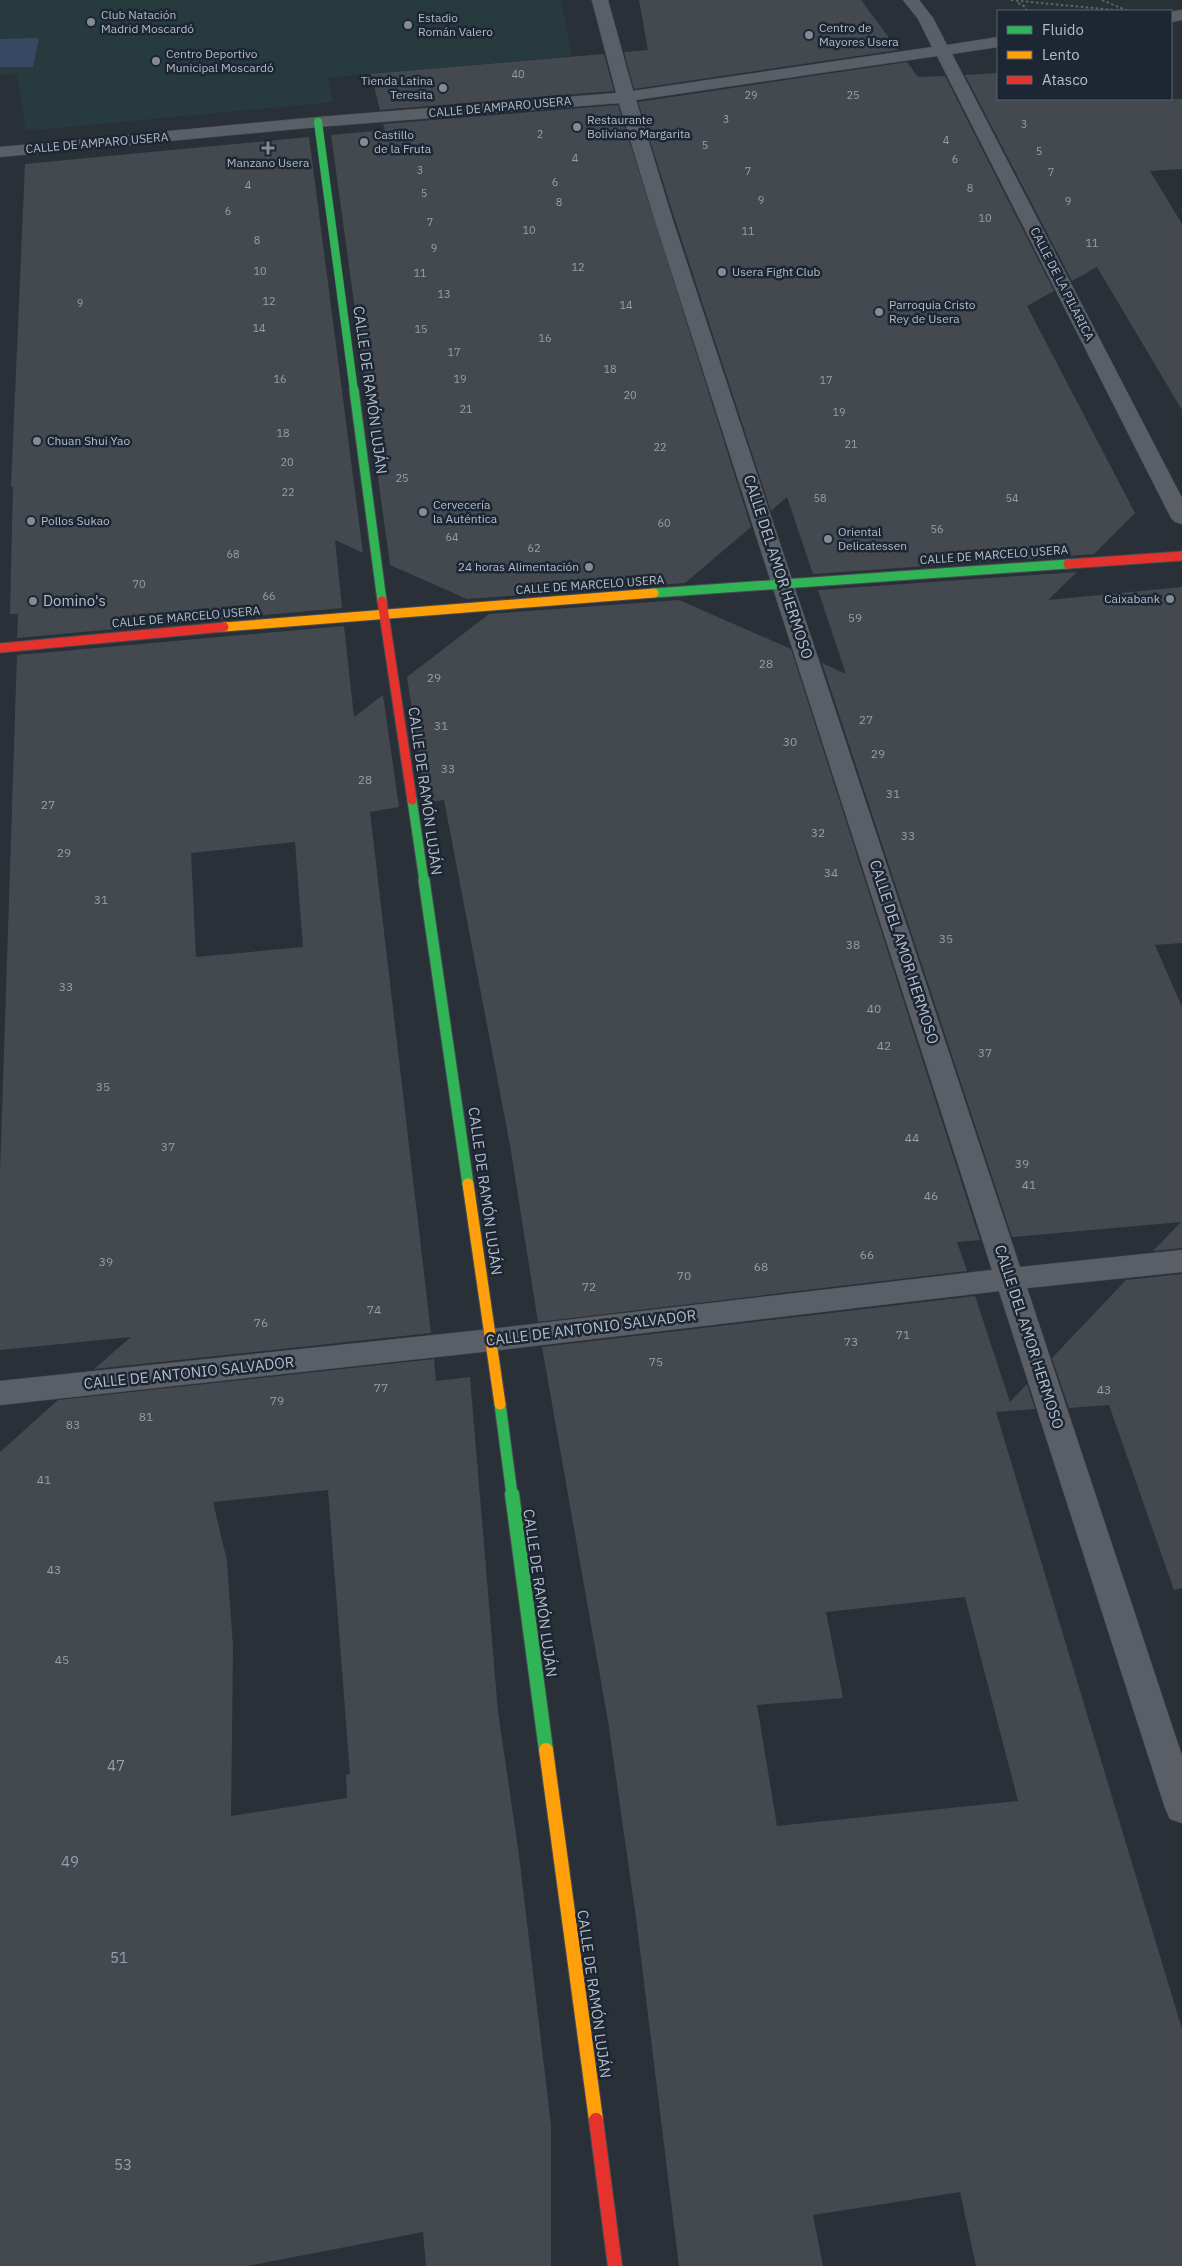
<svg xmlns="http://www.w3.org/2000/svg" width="1182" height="2266" font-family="'IBM Plex Sans',sans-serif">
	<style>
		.green { fill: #273a3e }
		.water { fill: #384963 }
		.building { fill: #444950; fill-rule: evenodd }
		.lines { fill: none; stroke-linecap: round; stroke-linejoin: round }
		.street-casing { stroke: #484c53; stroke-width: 1 }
		.fast-far3-casing { stroke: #484c53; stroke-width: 9 }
		.fast-far2-casing { stroke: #484c53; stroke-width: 11 }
		.fast-far1-casing { stroke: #484c53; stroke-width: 13 }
		.fast-casing { stroke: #484c53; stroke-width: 16 }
		.slow-far2-casing { stroke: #484c53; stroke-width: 11 }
		.slow-far1-casing { stroke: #484c53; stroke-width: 13 }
		.slow-casing { stroke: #484c53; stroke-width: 16 }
		.jam-far1-casing { stroke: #484c53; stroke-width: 11 }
		.jam-casing { stroke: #484c53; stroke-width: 16 }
		.path { stroke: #5d636a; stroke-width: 2; stroke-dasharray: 2.5 2.5; stroke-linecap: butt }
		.street { fill: #5a5e66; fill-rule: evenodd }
		.fast-far3 { stroke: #30b455; stroke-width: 8 }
		.fast-far2 { stroke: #30b455; stroke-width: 9 }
		.fast-far1 { stroke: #30b455; stroke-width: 11 }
		.fast { stroke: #30b455; stroke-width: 14 }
		.slow-far2 { stroke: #ff9f0a; stroke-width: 9 }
		.slow-far1 { stroke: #ff9f0a; stroke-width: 11 }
		.slow { stroke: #ff9f0a; stroke-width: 14 }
		.jam-far1 { stroke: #e5322d; stroke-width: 9 }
		.jam { stroke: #e5322d; stroke-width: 14 }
		.poi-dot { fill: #848b96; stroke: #1d2633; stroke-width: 2 }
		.labels { text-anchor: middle; stroke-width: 5; stroke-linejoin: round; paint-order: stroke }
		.far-number-label { font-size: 11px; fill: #989fab }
		.far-poi-label { font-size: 12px; fill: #b4bcc9; stroke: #1d2633; text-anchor: start }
		.far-street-label { font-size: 12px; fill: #b4bcc9; stroke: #1d2633 }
		.number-label { font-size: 12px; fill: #989fab }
		.street-label { font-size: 15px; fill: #b4bcc9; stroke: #1d2633 }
		.poi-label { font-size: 15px; fill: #b4bcc9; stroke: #1d2633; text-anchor: start }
		.near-number-label { font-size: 15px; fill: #989fab }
	</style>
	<rect width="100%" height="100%" fill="#2a3038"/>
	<!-- green -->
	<path class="green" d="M 0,0 L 561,0 L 572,56 L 327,78 L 334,102 L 26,131 L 17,74 L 0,75 Z"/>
	<!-- water -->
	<path class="water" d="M 39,38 L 33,67 L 0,67 L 0,39 Z"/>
	<!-- building -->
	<g class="building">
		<path d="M 639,0 L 861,0 L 898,50 L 634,89 L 624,52 L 648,50 Z"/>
		<path d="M 604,54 L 614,91 L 380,110 L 371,74 Z"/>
		<path d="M 907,62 L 918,77 L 945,76 L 1054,291 L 1027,306 L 1135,513 L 1094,554 L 813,574 L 787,497 L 771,511 L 675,220 L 638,102 Z"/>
		<path d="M 998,73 L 998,99 L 1182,99 L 1182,169 L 1150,171 L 1182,224 L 1182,410 L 1097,267 L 1072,281 L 965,75 Z"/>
		<path d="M 618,105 L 751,527 L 685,583 L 467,599 L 390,565 L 331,135 L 385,130 L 383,124 Z"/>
		<path d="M 309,137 L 363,553 L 335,540 L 342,608 L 17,638 L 18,614 L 10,614 L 13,486 L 11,487 L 25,164 Z"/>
		<path d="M 1077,572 L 1048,600 L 1182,587 L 1182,943 L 1155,945 L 1182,1007 L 1182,1248 L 1153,1251 L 1181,1222 L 1012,1237 L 822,663 L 846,674 L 818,590 Z"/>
		<path d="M 679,600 L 791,649 L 980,1240 L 957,1242 L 967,1271 L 538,1322 L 510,1145 L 444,800 L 426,803 L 407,677 L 489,614 Z"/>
		<path d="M 344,626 L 354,717 L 383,695 L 399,807 L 370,812 L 431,1333 L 94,1369 L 131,1337 L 0,1350 L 0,1174 L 17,655 ZM 295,842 L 303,947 L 196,957 L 191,853 Z"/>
		<path d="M 1182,1274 L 1182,1588 L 1174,1590 L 1109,1405 L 1069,1408 L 1052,1358 L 1126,1280 Z"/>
		<path d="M 975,1296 L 1010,1402 L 1027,1384 L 1035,1409 L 996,1412 L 1182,2029 L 1182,2266 L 976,2266 L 960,2192 L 813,2215 L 823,2266 L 679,2266 L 636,1918 L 608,1721 L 542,1347 ZM 965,1597 L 1018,1801 L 777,1826 L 757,1705 L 843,1698 L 826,1612 Z"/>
		<path d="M 434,1359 L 436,1381 L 470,1377 L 498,1712 L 519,1855 L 551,2125 L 551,2266 L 426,2266 L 423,2232 L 247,2266 L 0,2266 L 0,1452 L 58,1400 ZM 328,1490 L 350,1774 L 346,1775 L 347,1798 L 231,1816 L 233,1647 L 227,1561 L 213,1502 Z"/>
	</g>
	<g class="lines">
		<defs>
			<g id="street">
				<path d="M 592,0 L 608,0 L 633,91 L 932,47 L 918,19 L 903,0 L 919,0 L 933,18 L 947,45 L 998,37 L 998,47 L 952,54 L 1182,498 L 1182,524 L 1175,522 L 1171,518 L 937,56 L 636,100 L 673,221 L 1020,1267 L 1182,1250 L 1182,1272 L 1027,1288 L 1182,1756 L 1182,1823 L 1170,1819 L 1165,1808 L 999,1291 L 491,1351 L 0,1405 L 0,1381 L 491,1329 L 992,1270 L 655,221 L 619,103 L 318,127 L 0,157 L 0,147 L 318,117 L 616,93 Z"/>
				<path d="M 1182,10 L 1182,20 L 1171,22 L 1171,12 Z"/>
			</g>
			<path id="fast-far3" d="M 318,122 L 354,391"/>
			<g id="fast-far2">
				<path d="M 354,390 L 382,601"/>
				<path d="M 654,593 L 1068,564"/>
				<path d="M 412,800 L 424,881"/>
			</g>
			<g id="fast-far1">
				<path d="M 424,880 L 468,1184"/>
				<path d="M 500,1404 L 512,1495"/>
			</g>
			<path id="fast" d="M 512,1494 L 546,1750"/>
			<path id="slow-far2" d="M 224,627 L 654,593"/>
			<path id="slow-far1" d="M 468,1184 L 500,1404"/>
			<path id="slow" d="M 546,1750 L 596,2120"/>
			<g id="jam-far1">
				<path d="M 1068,564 L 1182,556"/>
				<path d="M 382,601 L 412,800"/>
				<path d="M 0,648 L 224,627"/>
			</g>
			<path id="jam" d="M 596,2120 L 615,2266"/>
		</defs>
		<!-- street casing -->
		<use href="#street" class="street-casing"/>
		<!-- fast-far3 casing -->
		<use href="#fast-far3" class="fast-far3-casing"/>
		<!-- fast-far2 casing -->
		<use href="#fast-far2" class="fast-far2-casing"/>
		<!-- fast-far1 casing -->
		<use href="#fast-far1" class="fast-far1-casing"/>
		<!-- fast casing -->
		<use href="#fast" class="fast-casing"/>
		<!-- slow-far2 casing -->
		<use href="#slow-far2" class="slow-far2-casing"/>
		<!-- slow-far1 casing -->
		<use href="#slow-far1" class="slow-far1-casing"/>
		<!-- slow casing -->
		<use href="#slow" class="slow-casing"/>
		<!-- jam-far1 casing -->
		<use href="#jam-far1" class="jam-far1-casing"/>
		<!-- jam casing -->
		<use href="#jam" class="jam-casing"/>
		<!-- path -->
		<g class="path">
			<path d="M 1011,0 L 1123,11"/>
			<path d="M 1102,0 L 1128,11"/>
			<path d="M 1018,3 L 1024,6 L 1027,11"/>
		</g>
		<!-- street -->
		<use href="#street" class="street"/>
		<!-- fast-far3 -->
		<use href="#fast-far3" class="fast-far3"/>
		<!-- fast-far2 -->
		<use href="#fast-far2" class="fast-far2"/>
		<!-- fast-far1 -->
		<use href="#fast-far1" class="fast-far1"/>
		<!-- fast -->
		<use href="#fast" class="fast"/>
		<!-- slow-far2 -->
		<use href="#slow-far2" class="slow-far2"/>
		<!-- slow-far1 -->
		<use href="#slow-far1" class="slow-far1"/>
		<!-- slow -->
		<use href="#slow" class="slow"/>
		<!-- jam-far1 -->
		<use href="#jam-far1" class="jam-far1"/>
		<!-- jam -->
		<use href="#jam" class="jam"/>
	</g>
	<!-- markers -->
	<g class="poi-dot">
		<circle cx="91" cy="22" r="5"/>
		<circle cx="408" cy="25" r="5"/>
		<circle cx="809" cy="35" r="5"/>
		<circle cx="156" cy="61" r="5"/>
		<circle cx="443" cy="88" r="5"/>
		<circle cx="577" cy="127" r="5"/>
		<circle cx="364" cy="142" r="5"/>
		<path d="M265.5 140.5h5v5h5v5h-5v5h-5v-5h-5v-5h5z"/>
		<circle cx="722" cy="272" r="5"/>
		<circle cx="879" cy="312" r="5"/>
		<circle cx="37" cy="441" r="5"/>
		<circle cx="423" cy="512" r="5"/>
		<circle cx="31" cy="521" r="5"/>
		<circle cx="828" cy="539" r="5"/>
		<circle cx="589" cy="567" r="5"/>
		<circle cx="1170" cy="599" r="5"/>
		<circle cx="33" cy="601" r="5"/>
	</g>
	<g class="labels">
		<!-- far-number labels -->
		<g class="far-number-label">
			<text x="518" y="78">40</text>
			<text x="751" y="99">29</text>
			<text x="853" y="99">25</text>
			<text x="726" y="123">3</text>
			<text x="1024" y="128">3</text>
			<text x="540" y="138">2</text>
			<text x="946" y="144">4</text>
			<text x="705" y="149">5</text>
			<text x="1039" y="155">5</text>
			<text x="575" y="162">4</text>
			<text x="955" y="163">6</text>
			<text x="420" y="174">3</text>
			<text x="748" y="175">7</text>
			<text x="1051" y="176">7</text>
			<text x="555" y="186">6</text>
			<text x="248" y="189">4</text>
			<text x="970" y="192">8</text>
			<text x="424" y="197">5</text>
			<text x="761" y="204">9</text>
			<text x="1068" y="205">9</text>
			<text x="559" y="206">8</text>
			<text x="228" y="215">6</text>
			<text x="985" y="222">10</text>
			<text x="430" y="226">7</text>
			<text x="529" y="234">10</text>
			<text x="748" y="235">11</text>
			<text x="257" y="244">8</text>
			<text x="1092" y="247">11</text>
			<text x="434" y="252">9</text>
			<text x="578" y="271">12</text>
			<text x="260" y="275">10</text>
			<text x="420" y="277">11</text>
			<text x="444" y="298">13</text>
			<text x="269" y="305">12</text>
			<text x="80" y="307">9</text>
			<text x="626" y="309">14</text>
			<text x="259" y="332">14</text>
			<text x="421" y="333">15</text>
			<text x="545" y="342">16</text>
			<text x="454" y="356">17</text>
			<text x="610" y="373">18</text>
			<text x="280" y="383">16</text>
			<text x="460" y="383">19</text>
			<text x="826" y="384">17</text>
			<text x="630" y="399">20</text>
			<text x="466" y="413">21</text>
			<text x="839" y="416">19</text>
			<text x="283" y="437">18</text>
			<text x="851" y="448">21</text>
			<text x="660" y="451">22</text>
			<text x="287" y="466">20</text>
			<text x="402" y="482">25</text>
			<text x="288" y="496">22</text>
			<text x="820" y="502">58</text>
			<text x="1012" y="502">54</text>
			<text x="664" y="527">60</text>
			<text x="937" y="533">56</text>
			<text x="452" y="541">64</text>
			<text x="534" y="552">62</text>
			<text x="233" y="558">68</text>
			<text x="139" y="588">70</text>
			<text x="269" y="600">66</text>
		</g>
		<!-- far-poi labels -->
		<g class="far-poi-label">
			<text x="101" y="19">Club Natación<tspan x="101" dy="14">Madrid Moscardó</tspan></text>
			<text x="418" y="22">Estadio<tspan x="418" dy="14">Román Valero</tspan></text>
			<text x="819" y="32">Centro de<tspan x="819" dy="14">Mayores Usera</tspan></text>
			<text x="166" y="58">Centro Deportivo<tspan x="166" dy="14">Municipal Moscardó</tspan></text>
			<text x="433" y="85" text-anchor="end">Tienda Latina<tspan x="433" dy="14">Teresita</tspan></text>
			<text x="587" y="124">Restaurante<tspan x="587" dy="14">Boliviano Margarita</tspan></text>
			<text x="374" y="139">Castillo<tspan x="374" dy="14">de la Fruta</tspan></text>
			<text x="268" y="167" text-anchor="middle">Manzano Usera</text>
			<text x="732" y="276">Usera Fight Club</text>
			<text x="889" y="309">Parroquia Cristo<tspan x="889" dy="14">Rey de Usera</tspan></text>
			<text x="47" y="445">Chuan Shui Yao</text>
			<text x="433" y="509">Cervecería<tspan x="433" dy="14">la Auténtica</tspan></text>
			<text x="41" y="525">Pollos Sukao</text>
			<text x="838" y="536">Oriental<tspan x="838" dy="14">Delicatessen</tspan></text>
			<text x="579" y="571" text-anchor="end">24 horas Alimentación</text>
			<text x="1160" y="603" text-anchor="end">Caixabank</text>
		</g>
		<!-- far-street labels -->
		<g class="far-street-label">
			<text transform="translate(500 107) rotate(-5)" y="4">CALLE DE AMPARO USERA</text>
			<text transform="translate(97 143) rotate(-5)" y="4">CALLE DE AMPARO USERA</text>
			<text transform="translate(1062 284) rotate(63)" y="4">CALLE DE LA PILARICA</text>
			<text transform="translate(994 555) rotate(-4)" y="4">CALLE DE MARCELO USERA</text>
			<text transform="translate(590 585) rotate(-4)" y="4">CALLE DE MARCELO USERA</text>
			<text transform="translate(186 617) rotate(-5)" y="4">CALLE DE MARCELO USERA</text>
		</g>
		<!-- number labels -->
		<g class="number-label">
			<text x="855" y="622">59</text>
			<text x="766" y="668">28</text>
			<text x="434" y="682">29</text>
			<text x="866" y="724">27</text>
			<text x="441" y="730">31</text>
			<text x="790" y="746">30</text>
			<text x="878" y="758">29</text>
			<text x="448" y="773">33</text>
			<text x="365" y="784">28</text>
			<text x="893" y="798">31</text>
			<text x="48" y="809">27</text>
			<text x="818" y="837">32</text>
			<text x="908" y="840">33</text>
			<text x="64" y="857">29</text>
			<text x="831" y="877">34</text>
			<text x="101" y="904">31</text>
			<text x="946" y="943">35</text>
			<text x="853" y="949">38</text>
			<text x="66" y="991">33</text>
			<text x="874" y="1013">40</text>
			<text x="884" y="1050">42</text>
			<text x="985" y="1057">37</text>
			<text x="103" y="1091">35</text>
			<text x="912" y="1142">44</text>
			<text x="168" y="1151">37</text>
			<text x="1022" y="1168">39</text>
			<text x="1029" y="1189">41</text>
			<text x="931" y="1200">46</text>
			<text x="867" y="1259">66</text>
			<text x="106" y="1266">39</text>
			<text x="761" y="1271">68</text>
			<text x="684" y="1280">70</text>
			<text x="589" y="1291">72</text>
			<text x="374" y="1314">74</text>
			<text x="261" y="1327">76</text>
			<text x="903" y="1339">71</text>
			<text x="851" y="1346">73</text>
			<text x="656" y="1366">75</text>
			<text x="381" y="1392">77</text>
			<text x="1104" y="1394">43</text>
			<text x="277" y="1405">79</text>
			<text x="146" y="1421">81</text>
			<text x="73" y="1429">83</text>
			<text x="44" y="1484">41</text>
			<text x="54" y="1574">43</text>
			<text x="62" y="1664">45</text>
		</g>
		<!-- street labels -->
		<g class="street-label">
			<text transform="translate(370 390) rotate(82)" y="5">CALLE DE RAMÓN LUJÁN</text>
			<text transform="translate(778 567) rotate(72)" y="5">CALLE DEL AMOR HERMOSO</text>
			<text transform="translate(425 791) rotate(82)" y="5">CALLE DE RAMÓN LUJÁN</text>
			<text transform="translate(904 952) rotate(72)" y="5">CALLE DEL AMOR HERMOSO</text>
			<text transform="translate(485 1191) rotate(82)" y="5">CALLE DE RAMÓN LUJÁN</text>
			<text transform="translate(591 1328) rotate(-7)" y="5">CALLE DE ANTONIO SALVADOR</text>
			<text transform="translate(1029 1337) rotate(72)" y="5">CALLE DEL AMOR HERMOSO</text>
			<text transform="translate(189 1373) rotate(-6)" y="5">CALLE DE ANTONIO SALVADOR</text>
			<text transform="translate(540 1593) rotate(82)" y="5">CALLE DE RAMÓN LUJÁN</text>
			<text transform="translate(594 1994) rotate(82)" y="5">CALLE DE RAMÓN LUJÁN</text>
		</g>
		<!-- poi labels -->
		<g class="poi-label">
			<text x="43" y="606">Domino's</text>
		</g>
		<!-- near-number labels -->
		<g class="near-number-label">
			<text x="116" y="1771">47</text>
			<text x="70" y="1867">49</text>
			<text x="119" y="1963">51</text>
			<text x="123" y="2170">53</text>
		</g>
	</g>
	<!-- legend -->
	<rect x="997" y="10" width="175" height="90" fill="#1d2633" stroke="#59626f"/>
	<rect x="1007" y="26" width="25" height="8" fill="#30b455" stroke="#59626f"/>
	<text x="1042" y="35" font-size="15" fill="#b4bcc9">Fluido</text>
	<rect x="1007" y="51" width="25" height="8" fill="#ff9f0a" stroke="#59626f"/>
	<text x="1042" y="60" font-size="15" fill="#b4bcc9">Lento</text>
	<rect x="1007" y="76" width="25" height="8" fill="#e5322d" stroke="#59626f"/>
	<text x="1042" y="85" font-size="15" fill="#b4bcc9">Atasco</text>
</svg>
